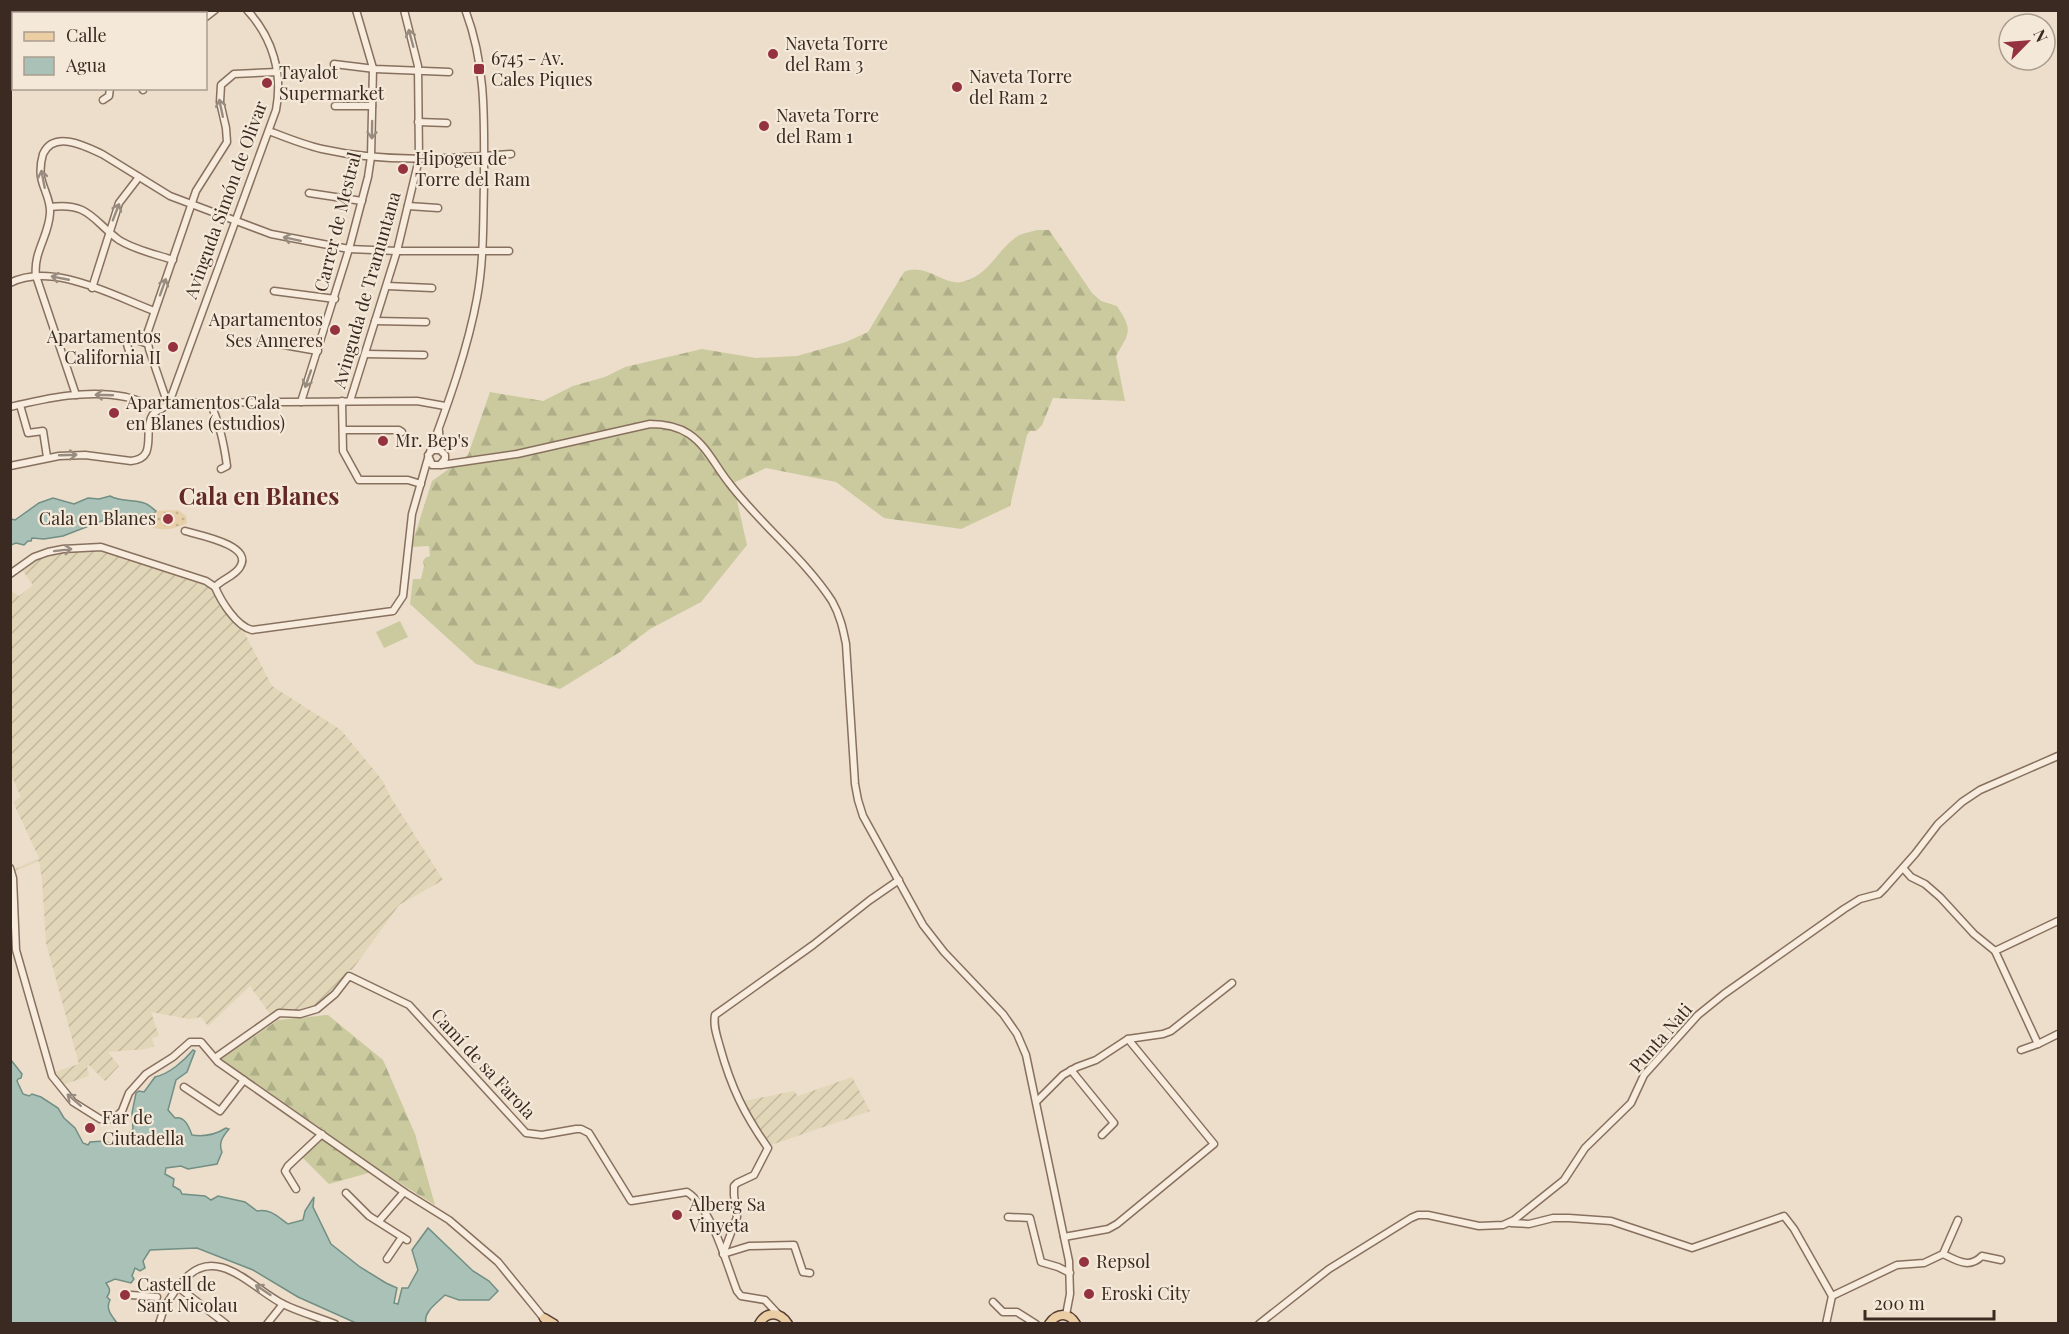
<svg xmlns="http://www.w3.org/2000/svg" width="2069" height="1334" font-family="'Playfair Display',serif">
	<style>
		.farmland { fill: url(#farmland-furrows) }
		.forest { fill: url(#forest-firs) }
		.sand { fill: url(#sand-dots) }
		.pitch { fill: #caca9e }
		.water { fill: #aac1b8; stroke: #718f84; stroke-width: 1.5 }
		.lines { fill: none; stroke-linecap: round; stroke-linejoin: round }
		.minor-casing { stroke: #88705f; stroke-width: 9 }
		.major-casing { stroke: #573f33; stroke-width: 11 }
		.minor { stroke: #f7ecdd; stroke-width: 6 }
		.major { stroke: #eccea5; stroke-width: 8 }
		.oneway { stroke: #988b80 }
		.poi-dot { fill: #94333f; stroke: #f4e9d9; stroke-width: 2 }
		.labels { text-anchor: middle; stroke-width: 4.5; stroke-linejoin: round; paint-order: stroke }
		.poi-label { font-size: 18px; fill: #3a2a22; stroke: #f4e9d9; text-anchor: start }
		.street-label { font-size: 18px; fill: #3a2a22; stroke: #f4e9d9 }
		.district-label { font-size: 24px; font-weight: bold; fill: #642924; stroke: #f4e9d9 }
	</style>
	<defs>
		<pattern id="farmland-furrows" width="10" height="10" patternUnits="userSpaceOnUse" patternTransform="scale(1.5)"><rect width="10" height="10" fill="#e2d6b8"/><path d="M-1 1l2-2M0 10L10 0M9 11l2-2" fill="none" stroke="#c3b89e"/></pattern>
		<pattern id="forest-firs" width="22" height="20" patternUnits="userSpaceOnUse" patternTransform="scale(1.5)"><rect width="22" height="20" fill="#caca9e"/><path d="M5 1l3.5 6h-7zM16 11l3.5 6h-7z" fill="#aeae88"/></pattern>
		<pattern id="sand-dots" width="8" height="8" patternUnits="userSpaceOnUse" patternTransform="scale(1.5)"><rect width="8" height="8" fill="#e6cfa9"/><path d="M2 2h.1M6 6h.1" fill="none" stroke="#c6b291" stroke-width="1.8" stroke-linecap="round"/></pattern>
	</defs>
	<rect width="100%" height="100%" fill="#ecdeca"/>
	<!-- farmland -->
	<g class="farmland">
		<path d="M 101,549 L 205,583 L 245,634 L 272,686 L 341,730 L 382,780 L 390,796 L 443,880 L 399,905 L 352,970 L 349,970 L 327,999 L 310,1010 L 300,1013 L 277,1010 L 270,1014 L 250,986 L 208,1026 L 201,1017 L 189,1019 L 151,1012 L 159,1036 L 152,1038 L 154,1046 L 146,1049 L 108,1052 L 119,1066 L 105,1081 L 89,1065 L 87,1066 L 89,1076 L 62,1085 L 55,1072 L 79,1064 L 46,943 L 42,879 L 39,861 L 16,871 L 15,869 L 39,858 L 13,802 L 21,797 L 11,775 L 11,591 L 19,596 L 33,585 L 21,568 L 32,561 L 50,553 Z"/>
		<path d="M 852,1077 L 870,1111 L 771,1145 L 753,1122 L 744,1101 L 794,1091 L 798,1096 Z"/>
	</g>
	<!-- forest -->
	<g class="forest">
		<path d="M 1037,230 L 1049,230 L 1092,293 L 1101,301 L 1117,306 C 1133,331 1130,331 1116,356 L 1125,401 L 1053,398 L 1042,425 L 1036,431 L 1030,431 L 1027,435 L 1010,506 L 961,529 L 884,518 L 836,482 L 766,468 L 733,483 L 747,545 L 701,602 L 650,629 L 620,652 L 560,689 L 476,664 L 410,604 L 413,579 L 421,579 L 424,566 L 423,561 L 425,558 L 430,556 L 429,546 L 411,547 L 432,481 L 468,455 L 490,392 L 543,401 L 573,386 L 605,377 L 625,367 L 702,349 L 756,358 L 797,356 L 846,342 L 868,332 L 904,272 C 925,262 944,286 962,282 C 988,276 996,252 1015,238 C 1021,233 1031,232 1037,230 Z"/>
		<path d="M 328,1015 L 383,1060 L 415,1134 L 435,1205 L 379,1170 L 329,1184 L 303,1158 L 326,1132 L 221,1059 L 278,1020 Z"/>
	</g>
	<!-- sand -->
	<path class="sand" d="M 178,510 L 186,516 L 187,523 C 172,530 161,532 145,525 L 156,511 Z"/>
	<!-- pitch -->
	<path class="pitch" d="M 400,621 L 408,637 L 384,648 L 376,632 Z"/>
	<!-- water -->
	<g class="water">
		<path d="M 110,496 C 120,502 133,499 144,503 C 148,504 152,508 156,511 L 145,525 L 129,517 L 118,519 L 112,517 L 63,536 L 44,539 L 32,538 L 31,541 L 28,541 L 24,545 L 16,543 L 11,545 L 11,519 L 15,520 L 39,503 L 53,498 L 74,504 L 88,498 L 99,499 Z"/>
		<path d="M 11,1050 L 11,1060 L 22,1074 L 21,1078 L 18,1079 L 17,1081 L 23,1094 L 29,1096 L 32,1094 L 41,1097 L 58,1108 L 64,1118 L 75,1128 L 83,1143 L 88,1145 L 90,1142 L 104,1141 L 118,1146 L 133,1129 L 132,1113 L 136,1093 L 139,1091 L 144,1092 L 155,1077 C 169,1074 184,1061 193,1050 L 195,1051 L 187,1072 L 176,1080 L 168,1110 L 175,1118 C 185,1116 189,1127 192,1135 C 205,1137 215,1135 226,1128 L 229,1129 C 223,1136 218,1143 222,1152 L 217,1164 L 188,1169 L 181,1166 L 166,1168 L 165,1174 L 174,1179 L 173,1186 L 180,1190 L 182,1194 L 205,1196 L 211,1200 L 218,1196 L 245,1202 L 257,1211 C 270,1208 278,1217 288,1224 L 303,1220 L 305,1211 L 314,1197 L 313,1207 L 331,1244 L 360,1267 L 386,1283 L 397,1288 L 394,1303 L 398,1304 L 402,1288 L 408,1288 L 418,1270 L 412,1250 L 428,1228 L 473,1271 L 489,1281 L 498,1291 L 489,1300 L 459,1300 L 445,1295 C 437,1303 423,1312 426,1323 L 356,1323 L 298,1297 L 253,1270 L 197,1248 L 150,1250 L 143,1261 L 145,1268 L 140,1271 L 135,1268 L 132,1276 L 134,1279 L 131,1283 L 115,1279 L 106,1283 C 110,1289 111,1291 107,1297 L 110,1300 C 105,1309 112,1316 117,1323 L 11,1323 Z"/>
	</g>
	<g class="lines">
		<defs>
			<g id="minor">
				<path d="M 10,13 L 14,14"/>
				<path d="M 70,14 L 74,10"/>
				<path d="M 206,17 L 215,10"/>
				<path d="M 10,58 L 14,55"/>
				<path d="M 334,64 L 375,69 L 449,72"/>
				<path d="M 142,88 L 143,90"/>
				<path d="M 103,100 L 109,96 L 110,88"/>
				<path d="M 335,106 L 372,106"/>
				<path d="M 418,122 L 447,123"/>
				<path d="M 269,131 C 287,138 304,145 322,149 C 384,163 448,159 511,154"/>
				<path d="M 309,193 L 362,201"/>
				<path d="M 408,206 L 438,208"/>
				<path d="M 50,207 C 89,202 92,220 119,240 C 135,250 155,254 173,260"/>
				<path d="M 10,283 C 52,261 114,296 154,311"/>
				<path d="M 387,286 L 432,288"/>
				<path d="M 92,288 L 119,203 L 139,177"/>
				<path d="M 274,291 L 335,299"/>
				<path d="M 375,321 L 426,322"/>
				<path d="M 261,341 L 318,351"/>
				<path d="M 129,351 L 126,341 L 131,338 L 148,344"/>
				<path d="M 365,354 L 424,355"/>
				<path d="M 76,395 L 36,276 C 33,252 49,236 50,213 C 51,200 43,189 41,177 C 40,170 41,161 43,154 C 54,130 85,146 102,154 L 170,196 L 271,234 L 349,249 L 397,251 L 509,251"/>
				<path d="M 342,401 L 343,451 L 359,480 L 408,480 L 421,484"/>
				<path d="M 350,401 L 397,251 L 419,159 L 418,66 L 404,10"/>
				<path d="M 301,402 L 349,249 L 368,177 L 371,157 L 373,68 L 356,10"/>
				<path d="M 169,403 L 165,396 L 149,349 L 147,334 L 196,191 L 227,142 L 226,128 L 220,102 L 221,85 L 234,74 L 277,72"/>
				<path d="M 169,403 L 417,401 L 445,406"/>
				<path d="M 210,403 C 220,423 224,444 227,466 L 221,469"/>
				<path d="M 20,405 L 28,433 L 43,431 L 47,457"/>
				<path d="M 10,407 C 47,398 88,389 126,397 C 138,400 149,404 161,409"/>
				<path d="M 343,430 L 399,430 L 402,432"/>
				<path d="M 439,431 L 440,450 L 445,455 L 445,459 L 440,465 L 432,465 L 428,455 L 433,450 L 440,450"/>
				<path d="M 430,452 C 448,404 468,348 477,298 C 484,261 483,222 484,184 C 484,125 487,68 466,12"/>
				<path d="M 441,465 L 517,454 L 650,424 C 664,424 677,426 689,434 C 707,446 716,467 729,483 C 759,523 805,559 832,601 C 840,615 843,629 846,644 L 855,784 L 858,800 L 863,816 L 923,925 L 944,952 L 1003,1014 L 1017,1034 L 1026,1055 L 1069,1261 L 1070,1294 L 1066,1315"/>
				<path d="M 10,466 L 59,456 L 85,455 L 131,461 C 157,458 144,435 151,418 C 154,409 164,410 169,403 L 276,110 C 283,74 273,38 247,10"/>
				<path d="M 185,531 C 198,535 254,545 240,567 C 235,576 222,579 215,587"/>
				<path d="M 10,574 L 34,557 L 48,552 L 63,549 L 101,547 L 206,581 L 215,587"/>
				<path d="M 215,587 C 221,601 236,626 252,630 L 393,611 L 403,596 L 412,514 L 428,458"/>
				<path d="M 10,868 L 13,878 L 16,950 L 52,1076 L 73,1102 L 100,1119 L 107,1120 L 115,1118 L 122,1111 L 129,1093 L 146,1074 L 173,1057 L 190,1042 L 201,1042 L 218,1062 L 404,1192 L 449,1220 L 498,1262 L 546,1321"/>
				<path d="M 1903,868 L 1911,877 L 1925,884 L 1940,897 L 1974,934 L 1995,951 L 2038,1044"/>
				<path d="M 1995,951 L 2058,921"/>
				<path d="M 2021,1050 L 2038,1044 L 2058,1034"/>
				<path d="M 215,1058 L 279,1013 L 300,1014 L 317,1009 L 335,994 L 349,976 L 409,1005 L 526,1133 L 542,1135 L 576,1129 L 581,1129 L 589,1133 L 631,1201 L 687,1192 C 712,1208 726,1263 737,1291 L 741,1296 L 765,1300 L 778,1314"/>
				<path d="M 1071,1070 L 1114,1123 L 1102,1135"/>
				<path d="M 184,1087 L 220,1111 L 244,1080"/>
				<path d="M 1037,1101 L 1063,1075 L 1077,1067 L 1096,1060 L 1128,1039 L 1163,1034 L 1171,1031 L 1232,983"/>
				<path d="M 296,1189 L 285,1171 L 288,1166 L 322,1134"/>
				<path d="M 346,1193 L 369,1216 L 407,1240"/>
				<path d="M 1008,1217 L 1030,1218 L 1041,1262 L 1058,1267 L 1070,1273"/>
				<path d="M 379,1221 L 404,1192"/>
				<path d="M 1511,1223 L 1529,1224 L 1553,1218 L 1569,1218 L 1611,1221 L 1692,1248 L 1784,1216 L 1794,1229 L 1832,1296 L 1897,1265 L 1924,1263 L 1943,1254 L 1958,1220"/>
				<path d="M 1064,1237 L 1108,1229 L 1117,1224 L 1214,1144 L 1128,1039"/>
				<path d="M 723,1254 L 737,1217 L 734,1195 L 734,1186 L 737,1183 L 754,1175 L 768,1148 C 744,1114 731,1087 720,1047 C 717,1036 713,1026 715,1015 L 813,945 L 870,900 L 899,880"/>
				<path d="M 723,1254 L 749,1246 L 794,1245 L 803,1272 L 810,1273"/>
				<path d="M 1943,1254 C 1958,1261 1969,1269 1982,1256 L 2001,1260"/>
				<path d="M 387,1259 L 402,1237"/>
				<path d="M 178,1287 L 226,1324"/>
				<path d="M 131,1295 L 157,1297"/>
				<path d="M 993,1302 L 1003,1312 L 1017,1312 L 1036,1324"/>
				<path d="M 159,1324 C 163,1307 172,1293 184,1280 C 216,1243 253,1289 283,1304 C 299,1312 318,1317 335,1324"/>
				<path d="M 267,1324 L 283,1304"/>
				<path d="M 1259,1324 L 1329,1269 L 1411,1218 L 1418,1215 L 1428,1215 L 1479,1226 L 1503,1225 L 1514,1220 L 1564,1180 L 1585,1148 L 1631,1103 L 1644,1075 L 1698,1015 L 1724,994 L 1844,909 L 1860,899 L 1879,894 L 1884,889 L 1915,854 L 1938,824 L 1962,802 L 1980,790 L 2058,756"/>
				<path d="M 1826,1324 L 1832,1296"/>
			</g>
			<g id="major">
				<path d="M 544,1318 L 554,1324"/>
				<path d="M 759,1324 C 766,1311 780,1311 788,1324"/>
				<path d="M 1049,1324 C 1057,1312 1069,1312 1076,1324"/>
			</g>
		</defs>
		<!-- minor casing -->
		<use href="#minor" class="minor-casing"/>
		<!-- major casing -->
		<use href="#major" class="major-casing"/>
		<!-- minor -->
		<use href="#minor" class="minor"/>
		<!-- major -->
		<use href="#major" class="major"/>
	</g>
	<!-- one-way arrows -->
	<defs><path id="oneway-shaft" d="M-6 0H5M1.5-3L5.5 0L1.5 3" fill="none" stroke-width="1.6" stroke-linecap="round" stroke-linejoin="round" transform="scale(1.5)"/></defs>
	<g class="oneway">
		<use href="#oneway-shaft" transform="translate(411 38) rotate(-105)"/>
		<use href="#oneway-shaft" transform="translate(221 108) rotate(-102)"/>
		<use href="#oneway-shaft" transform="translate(372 130) rotate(91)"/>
		<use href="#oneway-shaft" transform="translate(43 179) rotate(-101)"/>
		<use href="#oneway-shaft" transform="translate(116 212) rotate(-69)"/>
		<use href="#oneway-shaft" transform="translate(292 239) rotate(-168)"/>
		<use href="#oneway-shaft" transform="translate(60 278) rotate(-169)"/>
		<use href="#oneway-shaft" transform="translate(163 287) rotate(-70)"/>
		<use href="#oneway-shaft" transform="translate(308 379) rotate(109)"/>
		<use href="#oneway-shaft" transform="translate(104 395) rotate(-178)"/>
		<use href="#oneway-shaft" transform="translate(68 455) rotate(-2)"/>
		<use href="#oneway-shaft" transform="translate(63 550) rotate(-7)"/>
		<use href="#oneway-shaft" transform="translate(74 1100) rotate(-139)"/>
		<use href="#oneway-shaft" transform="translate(263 1290) rotate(-146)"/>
	</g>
	<!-- markers -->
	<g class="poi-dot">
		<circle cx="773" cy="54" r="6"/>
		<rect x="473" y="63" width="12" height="12" rx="3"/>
		<circle cx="267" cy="83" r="6"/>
		<circle cx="957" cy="87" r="6"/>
		<circle cx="764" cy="126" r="6"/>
		<circle cx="403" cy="169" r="6"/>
		<circle cx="335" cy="330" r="6"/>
		<circle cx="173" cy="347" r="6"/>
		<circle cx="114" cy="413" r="6"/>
		<circle cx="383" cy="441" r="6"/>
		<circle cx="168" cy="519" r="6"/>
		<circle cx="90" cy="1128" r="6"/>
		<circle cx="677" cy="1215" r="6"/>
		<circle cx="1084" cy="1262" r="6"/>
		<circle cx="1089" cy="1294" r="6"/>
		<circle cx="125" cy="1295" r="6"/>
	</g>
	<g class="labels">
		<!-- poi labels -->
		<g class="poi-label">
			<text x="785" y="50">Naveta Torre<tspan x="785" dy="21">del Ram 3</tspan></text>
			<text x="491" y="65">6745 - Av.<tspan x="491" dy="21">Cales Piques</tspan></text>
			<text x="279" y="79">Tayalot<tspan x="279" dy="21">Supermarket</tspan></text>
			<text x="969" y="83">Naveta Torre<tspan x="969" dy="21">del Ram 2</tspan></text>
			<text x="776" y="122">Naveta Torre<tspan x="776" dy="21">del Ram 1</tspan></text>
			<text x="415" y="165">Hipogeu de<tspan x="415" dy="21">Torre del Ram</tspan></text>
			<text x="323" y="326" text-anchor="end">Apartamentos<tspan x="323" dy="21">Ses Anneres</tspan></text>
			<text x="161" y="343" text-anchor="end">Apartamentos<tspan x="161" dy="21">California II</tspan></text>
			<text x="126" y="409">Apartamentos Cala<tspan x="126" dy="21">en Blanes (estudios)</tspan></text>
			<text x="395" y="447">Mr. Bep's</text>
			<text x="156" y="525" text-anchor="end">Cala en Blanes</text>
			<text x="102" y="1124">Far de<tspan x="102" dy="21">Ciutadella</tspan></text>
			<text x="689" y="1211">Alberg Sa<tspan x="689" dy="21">Vinyeta</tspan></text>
			<text x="1096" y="1268">Repsol</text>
			<text x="137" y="1291">Castell de<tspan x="137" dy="21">Sant Nicolau</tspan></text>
			<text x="1101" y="1300">Eroski City</text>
		</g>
		<!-- street labels -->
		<g class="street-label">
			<text transform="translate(226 200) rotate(-70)" y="6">Avinguda Simón de Olivar</text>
			<text transform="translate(338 222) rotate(-76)" y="6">Carrer de Mestral</text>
			<text transform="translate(367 290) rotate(-74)" y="6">Avinguda de Tramuntana</text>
			<text transform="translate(1661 1038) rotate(-49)" y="6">Punta Nati</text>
			<text transform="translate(483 1064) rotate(47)" y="6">Camí de sa Farola</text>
		</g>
		<!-- district labels -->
		<g class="district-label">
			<text x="259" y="505">Cala en Blanes</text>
		</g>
	</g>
	<!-- border -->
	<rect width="2069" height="1334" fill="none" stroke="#3a2a22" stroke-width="24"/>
	<!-- legend -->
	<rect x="12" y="12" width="195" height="78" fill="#f4e9d9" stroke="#aa9d90" stroke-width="1.5"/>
	<rect x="24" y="32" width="30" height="9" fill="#eccea5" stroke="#aa9d90" stroke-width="1.5"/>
	<text x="66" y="42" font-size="18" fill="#3a2a22">Calle</text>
	<rect x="24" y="57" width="30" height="18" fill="#aac1b8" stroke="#aa9d90" stroke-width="1.5"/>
	<text x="66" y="72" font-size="18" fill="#3a2a22">Agua</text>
	<!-- north arrow -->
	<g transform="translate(2027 42) rotate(65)"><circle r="28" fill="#f4e9d9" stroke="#aa9d90" stroke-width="1.5"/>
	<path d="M0-4.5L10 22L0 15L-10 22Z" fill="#94333f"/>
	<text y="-9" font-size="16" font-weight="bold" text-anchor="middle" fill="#3a2a22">N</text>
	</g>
	<!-- scale -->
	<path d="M1865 1310v9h129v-9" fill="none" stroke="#3a2a22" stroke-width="3"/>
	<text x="1874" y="1310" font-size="18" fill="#3a2a22" stroke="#f4e9d9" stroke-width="4.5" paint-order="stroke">200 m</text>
</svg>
